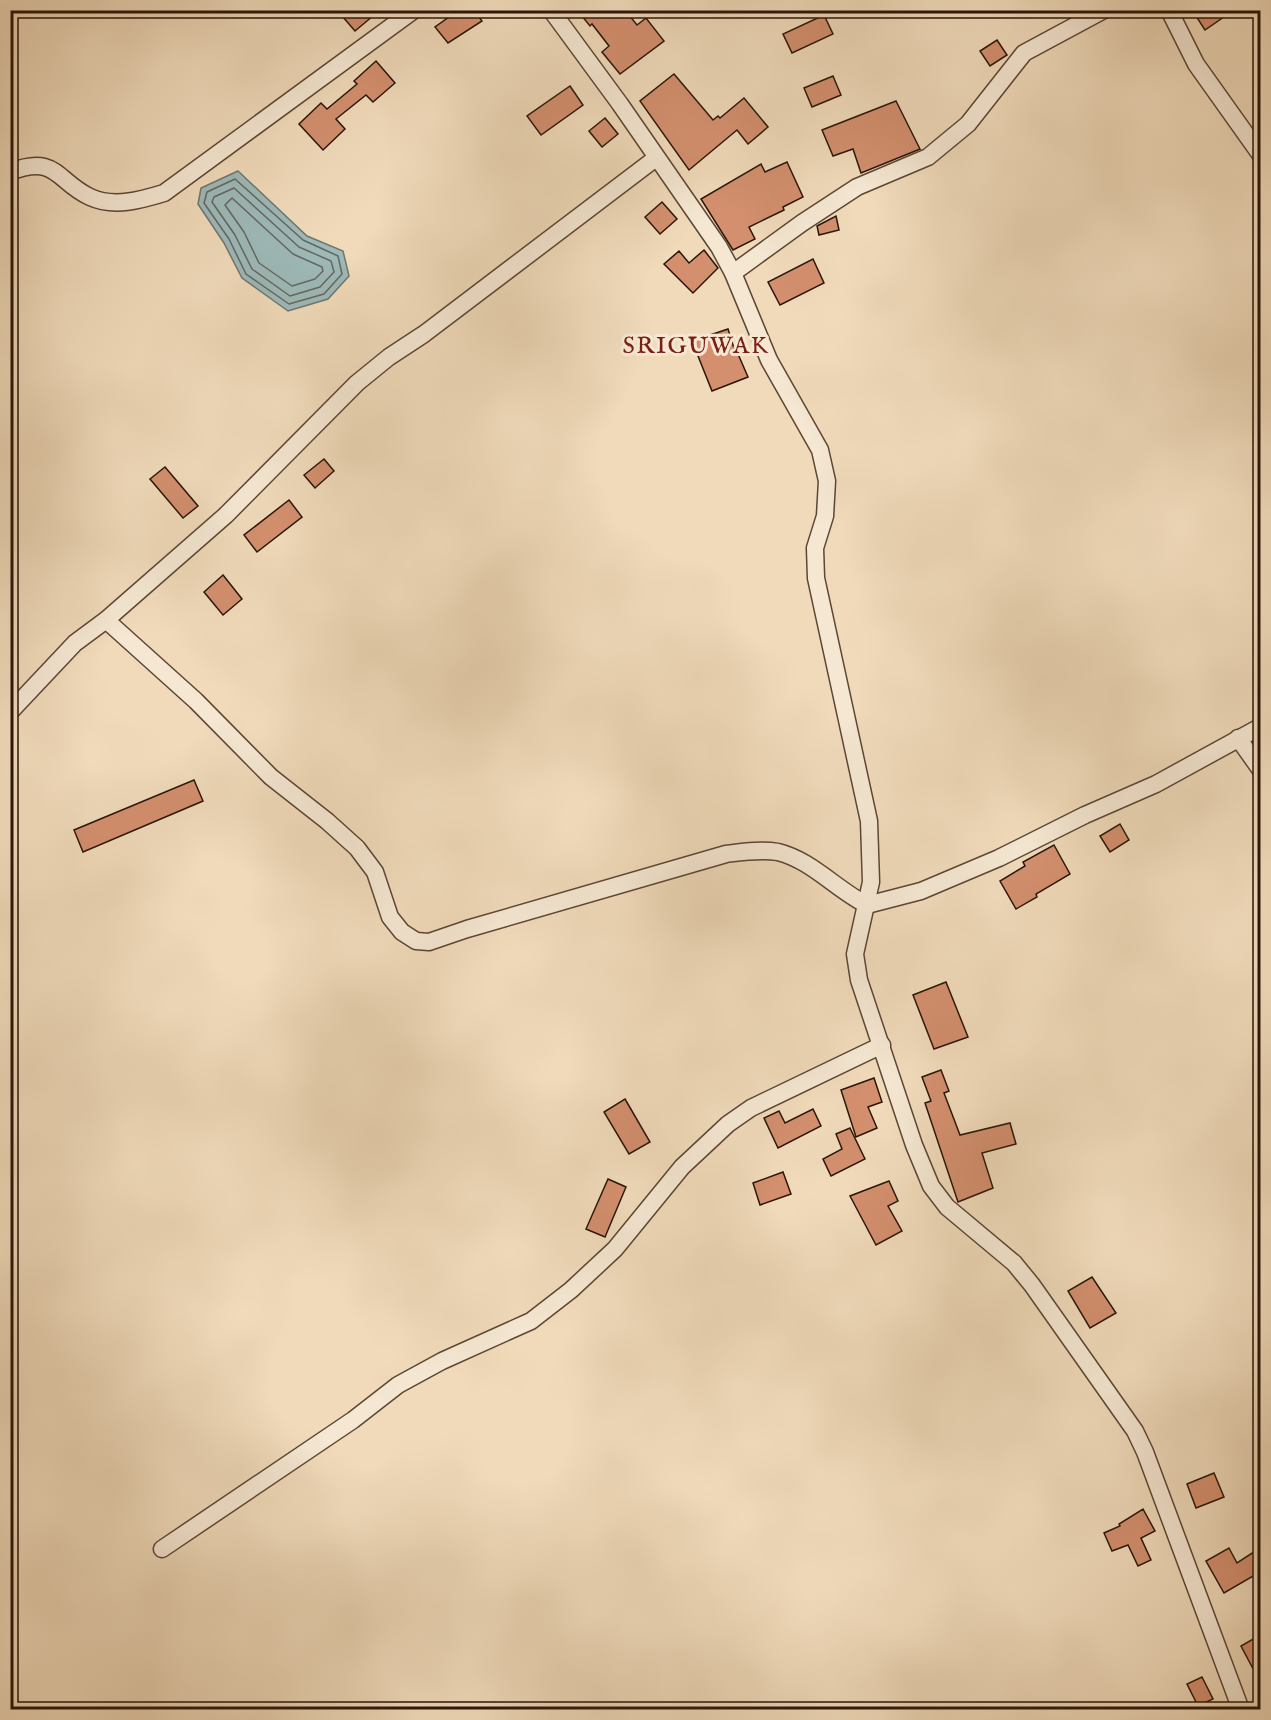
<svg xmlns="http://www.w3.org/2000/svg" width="1271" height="1720" font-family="'IM FELL English',serif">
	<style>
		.water { fill: #9db9b8; stroke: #6f7772; stroke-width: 1.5 }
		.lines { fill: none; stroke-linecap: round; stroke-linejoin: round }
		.shore { stroke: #646760; stroke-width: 1.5 }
		.building { fill: #d38f6e; stroke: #2a1508; stroke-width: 1.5 }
		.minor-casing { stroke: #5c4634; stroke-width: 19 }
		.minor { stroke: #f5e7d2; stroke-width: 16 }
		.labels { text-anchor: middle; stroke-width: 6; stroke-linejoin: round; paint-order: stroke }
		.quarter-label { font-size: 24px; letter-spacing: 1.5px; fill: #7a1f14; stroke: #f5e7d2 }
	</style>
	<rect width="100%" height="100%" fill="#f0daba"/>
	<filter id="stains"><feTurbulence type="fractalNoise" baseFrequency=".00333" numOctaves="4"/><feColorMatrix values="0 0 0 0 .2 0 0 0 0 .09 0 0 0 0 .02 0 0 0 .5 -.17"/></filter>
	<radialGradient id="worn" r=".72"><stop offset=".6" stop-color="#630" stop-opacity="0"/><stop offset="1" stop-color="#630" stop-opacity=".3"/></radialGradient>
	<!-- water -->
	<path class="water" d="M 238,171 L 307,236 L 343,251 L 349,276 L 328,299 L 288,311 L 242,278 L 224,243 L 198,204 L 201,188 Z"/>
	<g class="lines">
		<!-- shore -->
		<g class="shore">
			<path d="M 235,179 L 303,240 L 338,256 L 342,274 L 324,294 L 289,304 L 246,274 L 229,239 L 204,203 L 207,192 Z"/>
			<path d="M 234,188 L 299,247 L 331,261 L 334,272 L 320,287 L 290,296 L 252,269 L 235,235 L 212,202 L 214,197 Z"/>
			<path d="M 232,198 L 293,254 L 322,267 L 323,271 L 315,279 L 292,286 L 259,263 L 244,232 L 225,205 Z"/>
		</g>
	</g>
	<!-- building -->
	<g class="building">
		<path d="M 350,10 L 380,10 L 355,31 L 343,17 Z"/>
		<path d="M 459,10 L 474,10 L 482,21 L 448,43 L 435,27 Z"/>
		<path d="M 577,10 L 607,10 L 602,15 L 604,17 L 612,10 L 625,10 L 637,25 L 646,18 L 664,41 L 620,74 L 602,52 L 609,46 L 592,24 L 590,26 Z"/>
		<path d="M 1192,10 L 1234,10 L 1205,30 Z"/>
		<path d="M 824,15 L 833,34 L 792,53 L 783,34 Z"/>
		<path d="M 997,40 L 1007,55 L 990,66 L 980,51 Z"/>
		<path d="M 376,61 L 395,83 L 373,102 L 366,95 L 336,119 L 345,129 L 323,150 L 299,124 L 321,103 L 327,109 L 357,84 L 354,81 Z"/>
		<path d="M 674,74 L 713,120 L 718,116 L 720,118 L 744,98 L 768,127 L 748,144 L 737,130 L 689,170 L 640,101 Z"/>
		<path d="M 833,76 L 841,95 L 812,107 L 804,88 Z"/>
		<path d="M 570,86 L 583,105 L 541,135 L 527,116 Z"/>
		<path d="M 896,101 L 920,149 L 861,173 L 853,149 L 833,156 L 822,130 Z"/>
		<path d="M 605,118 L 618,134 L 602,147 L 589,131 Z"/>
		<path d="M 787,162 L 803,197 L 783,207 L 784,210 L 749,227 L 755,239 L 733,250 L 701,199 L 761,164 L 765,172 Z"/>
		<path d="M 662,202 L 677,219 L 660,234 L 645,217 Z"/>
		<path d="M 836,216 L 839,230 L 819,235 L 817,226 Z"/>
		<path d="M 704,250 L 718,268 L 693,293 L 664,264 L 679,251 L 689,263 Z"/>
		<path d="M 813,259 L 824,283 L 780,305 L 768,282 Z"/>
		<path d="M 728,329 L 736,355 L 738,354 L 748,377 L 712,391 L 692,341 Z"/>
		<path d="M 324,459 L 334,471 L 315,488 L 304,475 Z"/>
		<path d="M 165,467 L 198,506 L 183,518 L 150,479 Z"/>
		<path d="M 289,500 L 302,517 L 257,552 L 244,535 Z"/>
		<path d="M 223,575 L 242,599 L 223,615 L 204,592 Z"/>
		<path d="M 194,780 L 203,801 L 83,852 L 74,830 Z"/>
		<path d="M 1120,824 L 1129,840 L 1110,852 L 1100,836 Z"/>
		<path d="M 1054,845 L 1070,874 L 1036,894 L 1037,897 L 1016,909 L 1000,881 L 1025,866 L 1023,862 Z"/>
		<path d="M 946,982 L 968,1037 L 934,1049 L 913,995 Z"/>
		<path d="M 941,1070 L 949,1091 L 944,1093 L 960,1135 L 1010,1123 L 1016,1144 L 982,1153 L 993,1188 L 958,1202 L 925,1103 L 931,1101 L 922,1077 Z"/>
		<path d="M 874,1078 L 882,1102 L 868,1107 L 877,1128 L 856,1137 L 841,1090 Z"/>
		<path d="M 625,1099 L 650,1142 L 629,1154 L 604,1112 Z"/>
		<path d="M 813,1109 L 821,1126 L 778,1148 L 764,1118 L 779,1111 L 785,1123 Z"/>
		<path d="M 850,1128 L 865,1159 L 831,1176 L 823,1159 L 842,1149 L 836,1134 Z"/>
		<path d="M 783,1172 L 791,1194 L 760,1205 L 753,1183 Z"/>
		<path d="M 608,1179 L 626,1187 L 605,1237 L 586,1229 Z"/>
		<path d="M 889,1181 L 898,1201 L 888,1206 L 902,1231 L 876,1245 L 850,1196 Z"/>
		<path d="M 1092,1277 L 1116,1313 L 1090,1328 L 1068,1291 Z"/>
		<path d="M 1214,1473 L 1224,1497 L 1196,1508 L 1187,1484 Z"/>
		<path d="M 1143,1509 L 1155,1531 L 1141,1538 L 1151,1560 L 1138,1566 L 1128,1545 L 1112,1551 L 1104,1533 L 1120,1526 L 1119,1524 Z"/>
		<path d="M 1229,1548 L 1237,1563 L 1260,1548 L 1260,1572 L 1224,1593 L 1206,1561 Z"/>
		<path d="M 1260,1635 L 1260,1682 L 1241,1646 Z"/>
		<path d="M 1202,1677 L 1213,1699 L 1198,1706 L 1187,1684 Z"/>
	</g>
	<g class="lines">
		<defs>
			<g id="minor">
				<path d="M 551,10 L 620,104 L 719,247 L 733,273 L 769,360 L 820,450 L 827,481 L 825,516 L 815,548 L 816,578 L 869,821 L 871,882 L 855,954 L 859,980 L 914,1145 L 931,1186 L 947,1207 L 1014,1263 L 1032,1285 L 1135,1431 L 1145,1452 L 1241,1710"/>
				<path d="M 1169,10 L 1196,64 L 1260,154"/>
				<path d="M 10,172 C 57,154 56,181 90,197 C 114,208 141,200 164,193 L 414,10"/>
				<path d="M 733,273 L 802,223 L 857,187 L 928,157 L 968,124 L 1024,53 L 1104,10"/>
				<path d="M 106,620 L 196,701 L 271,777 L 327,821 L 357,848 L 375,872 L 390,917 L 402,932 L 416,941 L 429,942 L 467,929 L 726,854 C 742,852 761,849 778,852 C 811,860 837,890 867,905 L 921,891 L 999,858 L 1085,815 L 1156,784 L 1260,727"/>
				<path d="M 10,712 L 75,643 L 106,620 L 226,515 L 357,383 L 389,357 L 424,334 L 656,158"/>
				<path d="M 1238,738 L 1260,769"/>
				<path d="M 162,1549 L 353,1420 L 398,1385 L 442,1361 L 531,1321 L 571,1290 L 615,1249 L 682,1167 L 728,1124 L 751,1108 L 882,1045"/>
			</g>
		</defs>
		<!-- minor casing -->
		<use href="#minor" class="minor-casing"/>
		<!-- minor -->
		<use href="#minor" class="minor"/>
	</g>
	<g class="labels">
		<!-- quarter labels -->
		<g class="quarter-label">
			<text x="696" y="353">SRIGUWAK</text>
		</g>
	</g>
	<!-- margin -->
	<rect width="1271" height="1720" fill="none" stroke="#f0daba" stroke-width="36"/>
	<rect x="12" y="12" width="1247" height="1696" fill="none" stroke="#2a1508" stroke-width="3"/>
	<rect x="18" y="18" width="1235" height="1684" fill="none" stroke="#2a1508" stroke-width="1.5"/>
	<rect width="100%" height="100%" filter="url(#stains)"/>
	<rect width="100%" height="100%" fill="url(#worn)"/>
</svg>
